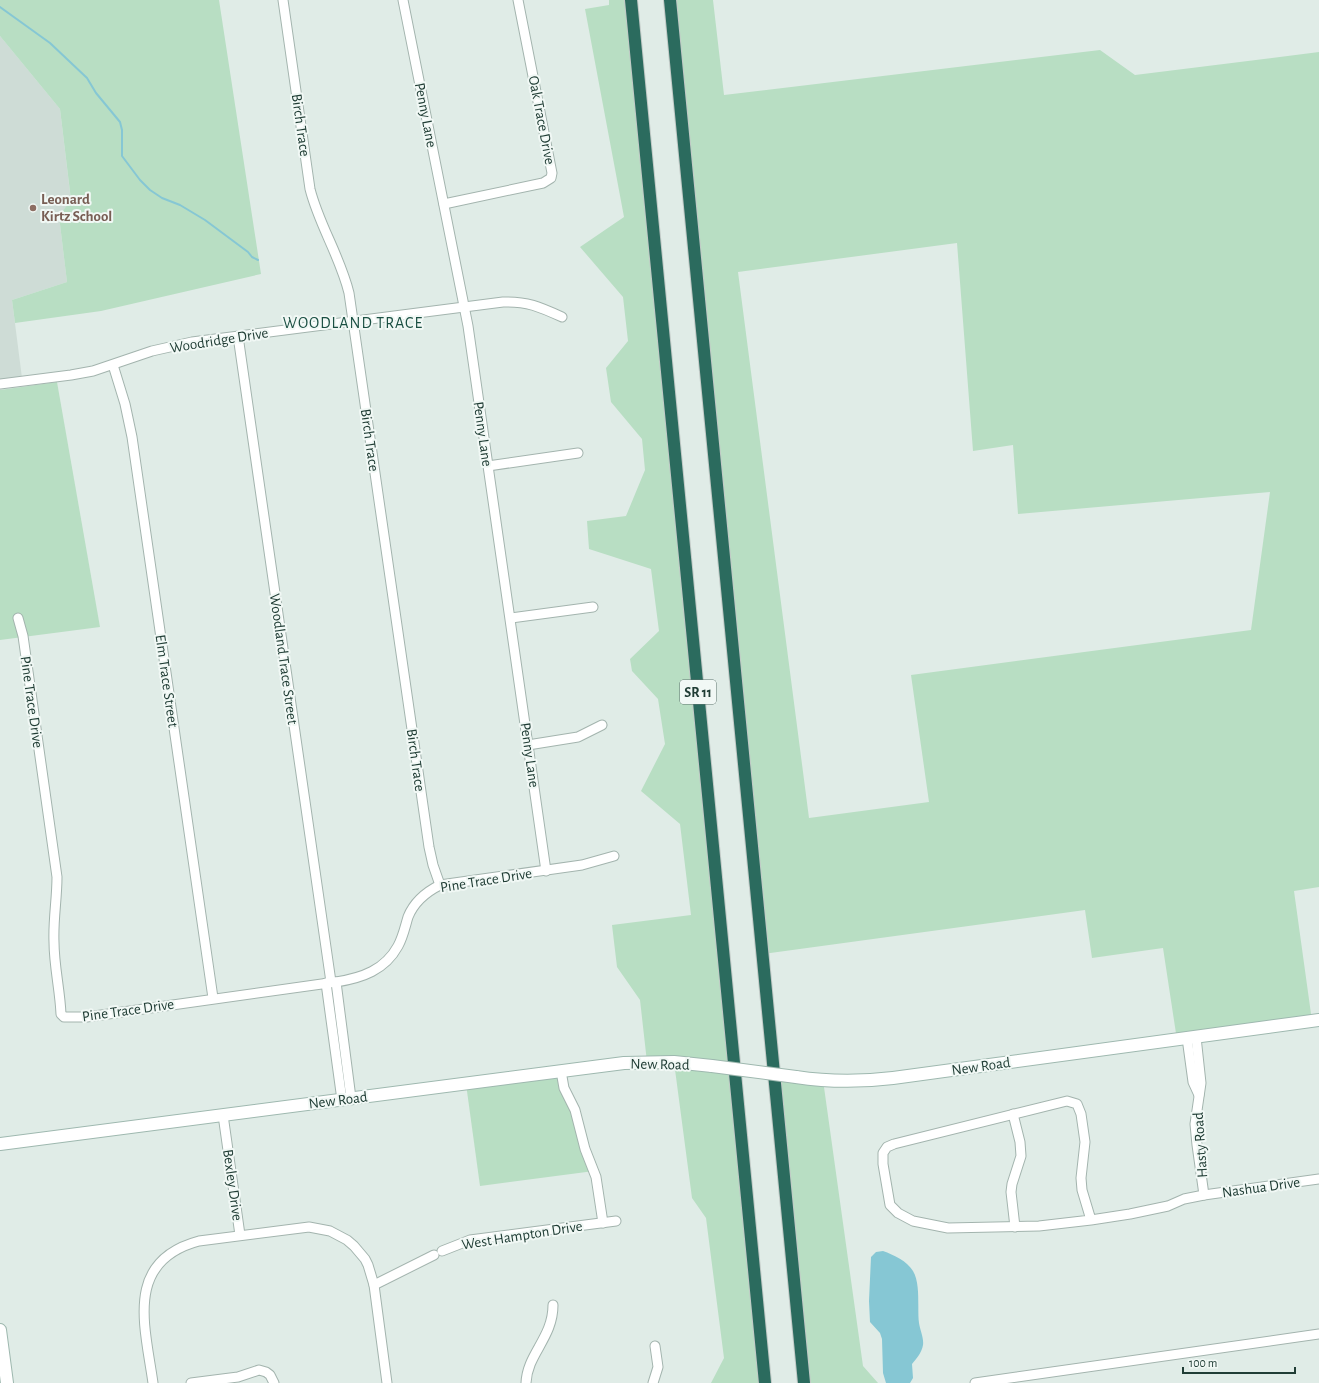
<svg xmlns="http://www.w3.org/2000/svg" width="1319" height="1383" font-family="'Alegreya Sans',sans-serif">
	<style>
		.built { fill: #cedcd6 }
		.green { fill: #b8dec3; fill-rule: evenodd }
		.water { fill: #86c7d4 }
		.lines { fill: none; stroke-linecap: round; stroke-linejoin: round }
		.stream { stroke: #86c7d4; stroke-width: 2 }
		.street-casing { stroke: #a3b4ae; stroke-width: 11 }
		.secondary-casing { stroke: #9eb8af; stroke-width: 14 }
		.highway-casing { stroke: #c1c9c6; stroke-width: 14 }
		.street { stroke: #fff; stroke-width: 9 }
		.secondary { stroke: #fff; stroke-width: 12 }
		.highway { stroke: #2b6b5e; stroke-width: 12 }
		.secondary-bridge-casing { stroke: #9eb8af; stroke-width: 14; stroke-linecap: butt }
		.secondary-bridge { stroke: #fff; stroke-width: 12 }
		.education-dot { fill: #8d6e63; stroke: #f1f8f5; stroke-width: 1.5 }
		.labels { text-anchor: middle; stroke-width: 4; stroke-linejoin: round; paint-order: stroke }
		.shield { fill: #f1f8f5; stroke: #5f756f; stroke-width: 1 }
		.shield-label { font-size: 14px; font-weight: bold; fill: #203d35 }
		.street-label { font-size: 15px; fill: #203d35; stroke: #f1f8f5 }
		.education-label { font-size: 15px; font-weight: bold; fill: #785e54; stroke: #f1f8f5; text-anchor: start }
		.neighbourhood-label { font-size: 16px; letter-spacing: 1px; fill: #1b5043; stroke: #f1f8f5 }
	</style>
	<rect width="100%" height="100%" fill="#e0ece7"/>
	<!-- built -->
	<path class="built" d="M 0,36 L 60,109 L 71,201 L 59,216 L 67,282 L 12,300 L 22,378 L 0,383 Z"/>
	<!-- green -->
	<g class="green">
		<path d="M 0,0 L 219,0 L 261,274 L 101,311 L 15,323 L 12,300 L 67,282 L 59,216 L 71,200 L 60,109 L 0,36 Z"/>
		<path d="M 609,0 L 631,0 L 766,1383 L 711,1383 L 724,1358 L 706,1218 L 692,1198 L 674,1062 L 647,1062 L 640,1000 L 617,967 L 612,925 L 691,915 L 680,824 L 641,791 L 665,744 L 658,699 L 632,671 L 630,659 L 659,631 L 651,569 L 589,549 L 587,521 L 626,516 L 645,470 L 642,439 L 611,402 L 606,368 L 628,341 L 623,297 L 580,247 L 624,217 L 585,9 L 609,5 Z"/>
		<path d="M 670,0 L 713,0 L 724,95 L 1100,50 L 1135,75 L 1319,52 L 1319,887 L 1294,891 L 1312,1021 L 1177,1040 L 1163,948 L 1092,958 L 1085,910 L 763,954 ZM 957,243 L 973,451 L 1013,445 L 1018,514 L 1270,492 L 1251,630 L 911,675 L 929,802 L 809,818 L 738,272 Z"/>
		<path d="M 57,382 L 100,627 L 0,640 L 0,390 Z"/>
		<path d="M 561,1071 L 594,1171 L 480,1186 L 466,1084 Z"/>
		<path d="M 774,1074 L 823,1080 L 863,1366 L 878,1383 L 804,1383 Z"/>
	</g>
	<!-- water -->
	<path class="water" d="M 883,1251 C 894,1255 907,1261 913,1271 C 921,1284 917,1309 919,1323 C 920,1330 924,1338 923,1345 C 922,1352 917,1358 912,1364 L 913,1378 L 910,1383 L 886,1383 L 883,1373 L 882,1339 L 880,1333 L 870,1322 L 869,1301 L 871,1257 L 876,1252 Z"/>
	<g class="lines">
		<!-- stream -->
		<path class="stream" d="M 0,7 L 50,43 L 87,78 L 96,93 L 120,122 L 122,130 L 122,156 L 140,180 L 150,190 L 162,198 L 180,205 L 205,220 L 248,252 L 252,257 L 258,260"/>
		<defs>
			<g id="street">
				<path d="M 283,0 L 310,189 C 319,225 340,256 349,293 L 429,847 L 433,865 L 440,885"/>
				<path d="M 403,0 L 468,326 L 546,871"/>
				<path d="M 444,204 L 543,183 L 551,178 L 552,173 L 518,0"/>
				<path d="M 238,336 L 331,982"/>
				<path d="M 113,365 L 125,404 L 132,437 L 213,998"/>
				<path d="M 0,384 L 71,375 L 93,371 L 152,351 L 192,342 L 503,302 C 527,301 540,307 562,317"/>
				<path d="M 488,466 L 578,453"/>
				<path d="M 18,618 L 23,636 L 57,877 C 57,899 53,920 54,942 C 54,966 60,990 61,1014 L 64,1017 L 87,1017 L 336,982 C 362,978 385,970 398,946 C 403,937 405,927 408,917 C 414,902 426,892 440,885 L 582,865 L 614,856"/>
				<path d="M 511,618 L 593,607"/>
				<path d="M 528,745 L 578,737 L 602,725"/>
				<path d="M 336,982 L 351,1098"/>
				<path d="M 326,983 L 342,1100"/>
				<path d="M 1196,1037 L 1201,1083 L 1195,1124 L 1197,1145 L 1204,1195"/>
				<path d="M 1187,1038 L 1193,1082 L 1199,1095"/>
				<path d="M 561,1071 L 564,1088 L 575,1110 L 585,1149 L 596,1177 L 603,1223"/>
				<path d="M 1013,1114 L 1020,1142 L 1021,1156 L 1012,1184 L 1011,1192 L 1015,1227"/>
				<path d="M 223,1115 L 240,1235"/>
				<path d="M 1091,1220 L 1082,1190 L 1081,1178 L 1085,1142 L 1081,1114 L 1077,1104 L 1067,1101 L 894,1144 L 887,1147 L 883,1153 L 883,1164 L 890,1205 L 898,1213 L 913,1221 L 948,1228 L 1039,1226 L 1091,1220 L 1130,1214 L 1168,1206 L 1184,1199 L 1204,1195 L 1319,1179"/>
				<path d="M 442,1251 L 470,1240 L 616,1221"/>
				<path d="M 374,1285 L 434,1255"/>
				<path d="M 153,1383 C 145,1326 124,1261 199,1241 L 309,1227 L 330,1231 L 347,1240 L 354,1246 L 365,1259 L 368,1265 L 374,1285 L 387,1383"/>
				<path d="M 191,1383 L 238,1377 L 259,1370 L 266,1372 L 270,1375 L 274,1383"/>
				<path d="M 526,1383 C 527,1354 553,1338 553,1305"/>
				<path d="M 653,1383 L 658,1367 L 655,1346"/>
				<path d="M 975,1383 L 1319,1334"/>
			</g>
			<g id="secondary">
				<path d="M 796,1077 C 829,1082 860,1082 893,1078 L 1319,1020"/>
				<path d="M 0,1144 L 624,1063 L 674,1062 L 712,1066"/>
				<path d="M 0,1330 L 7,1383"/>
			</g>
			<g id="highway">
				<path d="M 631,0 L 765,1383"/>
				<path d="M 670,0 L 804,1383"/>
			</g>
		</defs>
		<!-- street casing -->
		<use href="#street" class="street-casing"/>
		<!-- secondary casing -->
		<use href="#secondary" class="secondary-casing"/>
		<!-- highway casing -->
		<use href="#highway" class="highway-casing"/>
		<!-- street -->
		<use href="#street" class="street"/>
		<!-- secondary -->
		<use href="#secondary" class="secondary"/>
		<!-- highway -->
		<use href="#highway" class="highway"/>
		<defs>
			<path id="secondary-bridge" d="M 712,1066 L 796,1077"/>
		</defs>
		<!-- secondary-bridge casing -->
		<use href="#secondary-bridge" class="secondary-bridge-casing"/>
		<!-- secondary-bridge -->
		<use href="#secondary-bridge" class="secondary-bridge"/>
	</g>
	<!-- markers -->
	<circle class="education-dot" cx="33" cy="208" r="4"/>
	<g class="labels">
		<!-- shield labels -->
		<rect class="shield" x="680" y="680" width="36" height="24" rx="3"/>
		<g class="shield-label">
			<text x="698" y="697">SR 11</text>
		</g>
		<!-- street labels -->
		<g class="street-label">
			<text transform="translate(426 115) rotate(79)" y="5">Penny Lane</text>
			<text transform="translate(542 120) rotate(79)" y="5">Oak Trace Drive</text>
			<text transform="translate(301 125) rotate(82)" y="5">Birch Trace</text>
			<text transform="translate(219 340) rotate(-9)" y="5">Woodridge Drive</text>
			<text transform="translate(483 434) rotate(82)" y="5">Penny Lane</text>
			<text transform="translate(370 440) rotate(82)" y="5">Birch Trace</text>
			<text transform="translate(284 659) rotate(82)" y="5">Woodland Trace Street</text>
			<text transform="translate(167 681) rotate(82)" y="5">Elm Trace Street</text>
			<text transform="translate(32 702) rotate(82)" y="5">Pine Trace Drive</text>
			<text transform="translate(530 755) rotate(82)" y="5">Penny Lane</text>
			<text transform="translate(416 760) rotate(82)" y="5">Birch Trace</text>
			<text transform="translate(486 880) rotate(-9)" y="5">Pine Trace Drive</text>
			<text transform="translate(128 1010) rotate(-8)" y="5">Pine Trace Drive</text>
			<text transform="translate(660 1064) rotate(1)" y="5">New Road</text>
			<text transform="translate(981 1066) rotate(-8)" y="5">New Road</text>
			<text transform="translate(338 1100) rotate(-7)" y="5">New Road</text>
			<text transform="translate(1200 1145) rotate(-94)" y="5">Hasty Road</text>
			<text transform="translate(233 1185) rotate(82)" y="5">Bexley Drive</text>
			<text transform="translate(1261 1187) rotate(-8)" y="5">Nashua Drive</text>
			<text transform="translate(522 1235) rotate(-9)" y="5">West Hampton Drive</text>
		</g>
		<!-- education labels -->
		<g class="education-label">
			<text x="41" y="204">Leonard<tspan x="41" dy="17">Kirtz School</tspan></text>
		</g>
		<!-- neighbourhood labels -->
		<g class="neighbourhood-label">
			<text x="353" y="328">WOODLAND TRACE</text>
		</g>
	</g>
	<!-- scale -->
	<path d="M1183 1367v6h112v-6" fill="none" stroke="#203d35" stroke-width="2"/>
	<text x="1189" y="1367" font-size="12" fill="#203d35" stroke="#f1f8f5" stroke-width="3" paint-order="stroke">100 m</text>
</svg>
